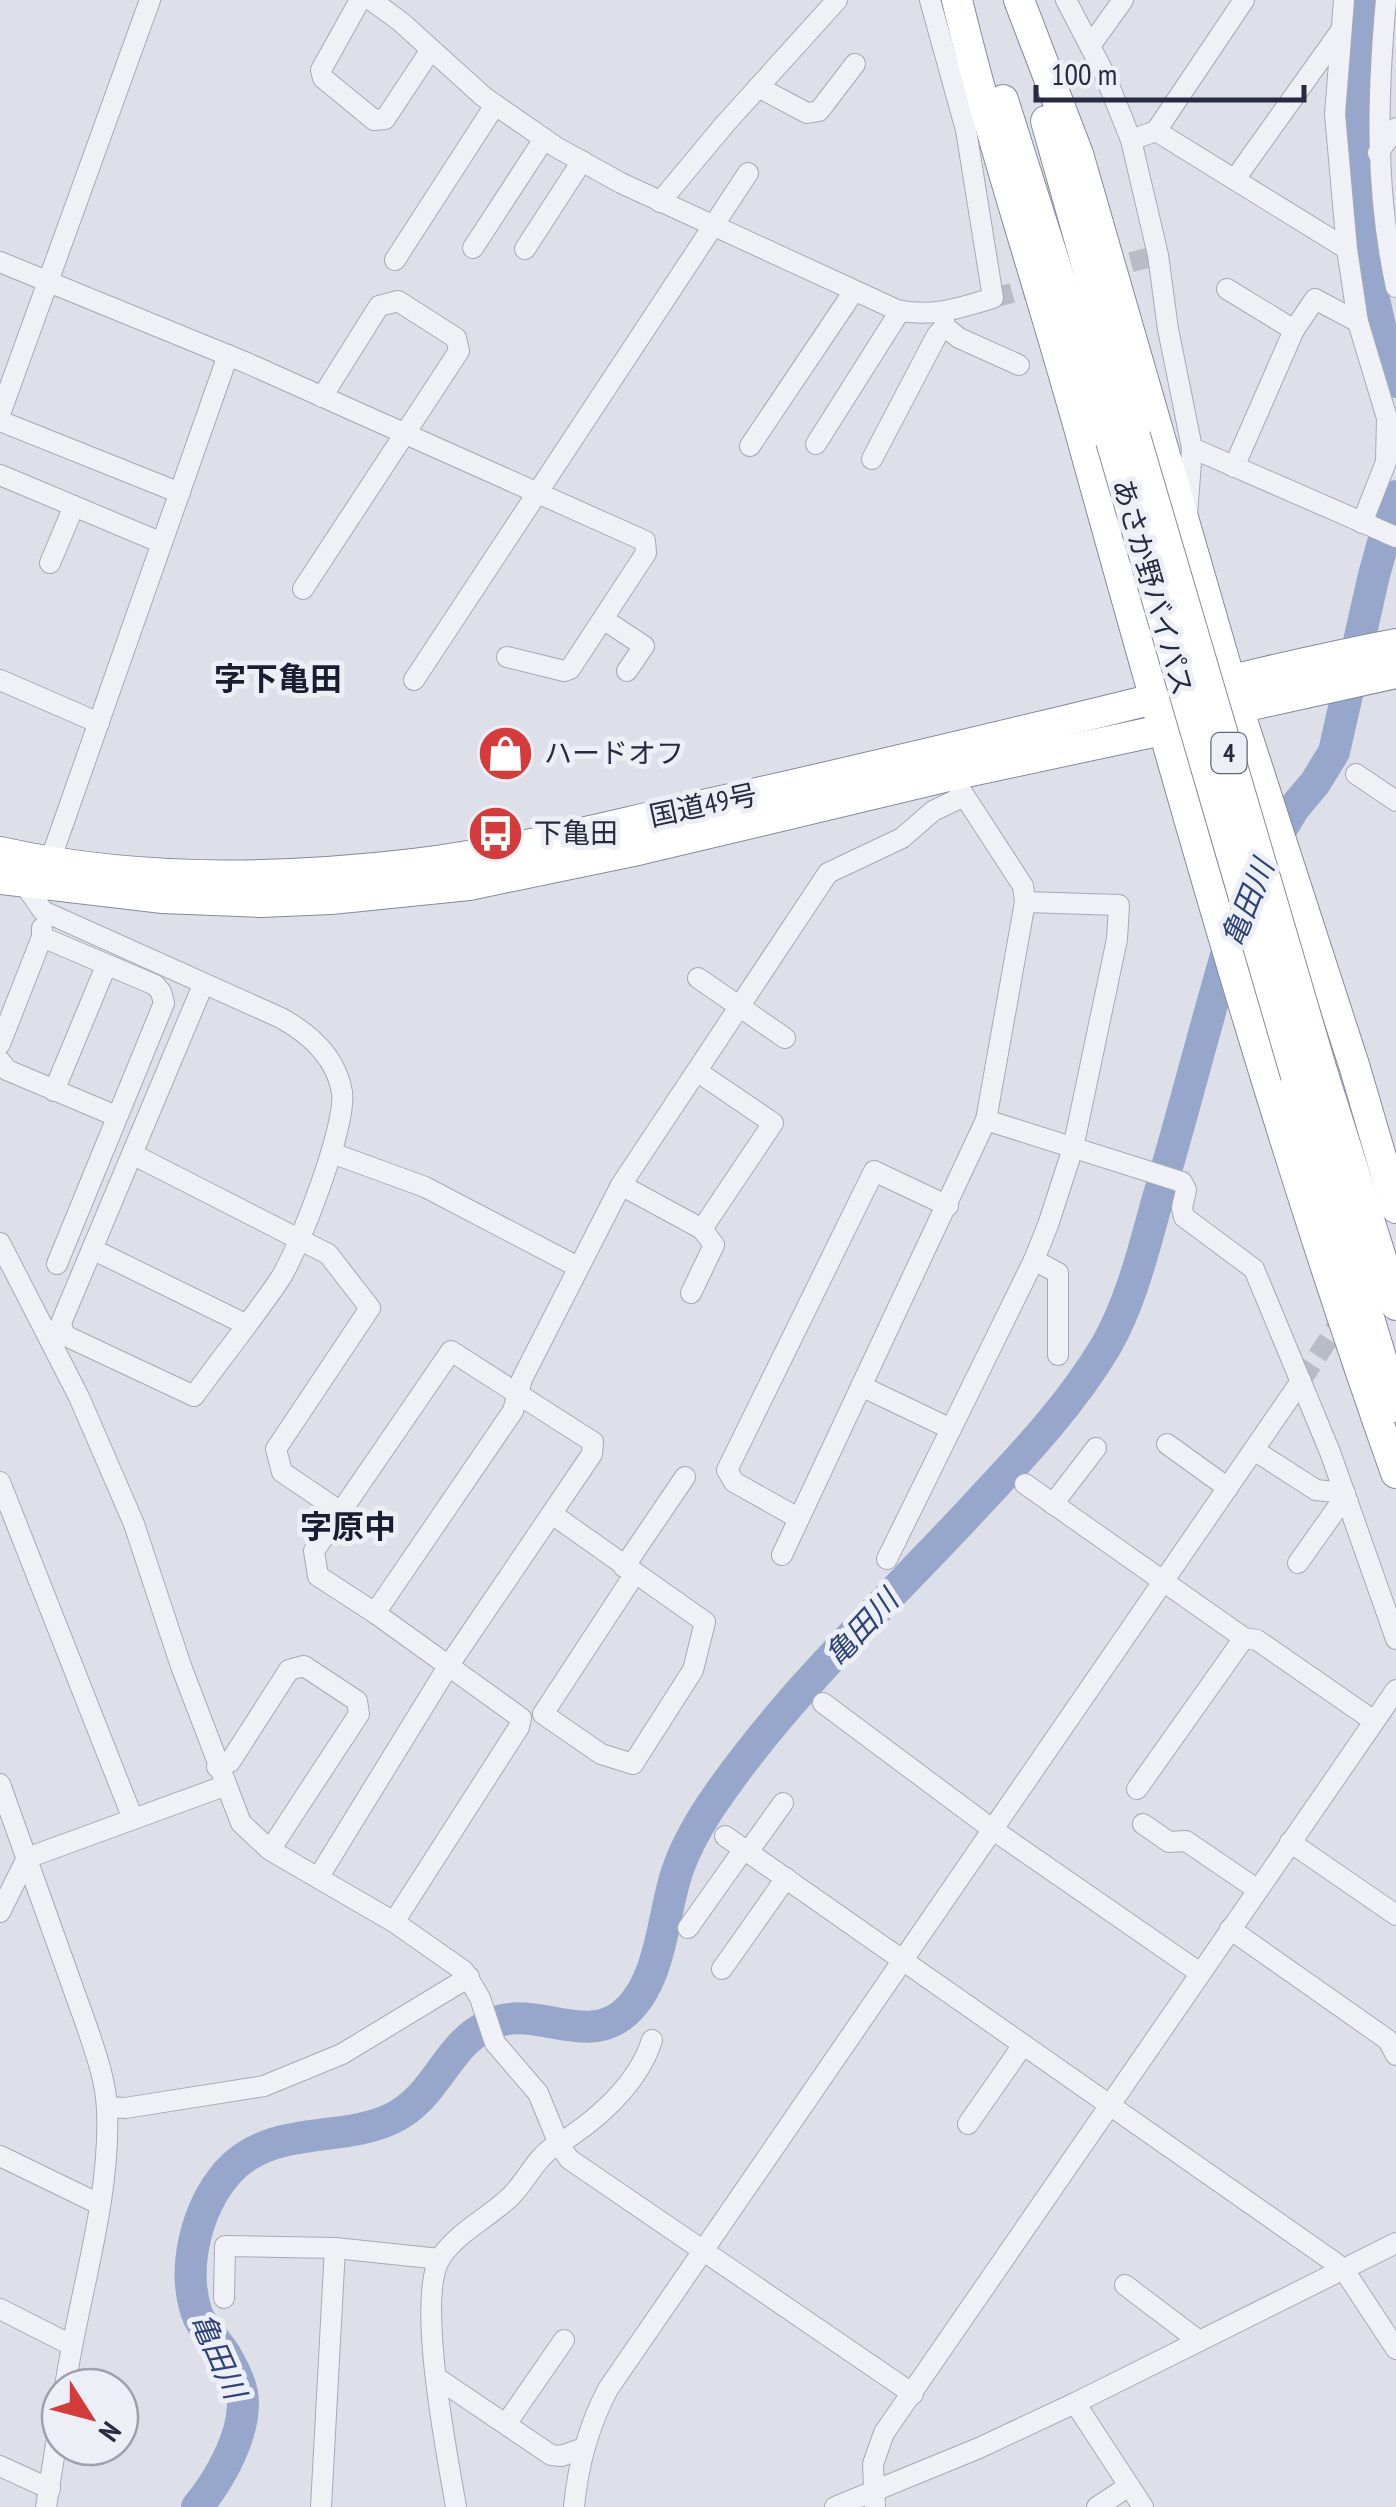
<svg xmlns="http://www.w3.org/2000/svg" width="1396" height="2507" font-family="'PT Sans Narrow','Noto Sans JP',sans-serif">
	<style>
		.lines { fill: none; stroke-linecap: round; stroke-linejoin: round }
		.river { stroke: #96a7cb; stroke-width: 32 }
		.minor-tunnel { stroke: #b8bcc6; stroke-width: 20; stroke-dasharray: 20 10; stroke-linecap: butt }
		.minor-casing { stroke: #a6aab6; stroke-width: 22 }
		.highway-casing { stroke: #848aa0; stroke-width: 32 }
		.minor { stroke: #f0f1f6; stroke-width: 20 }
		.highway { stroke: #fff; stroke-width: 30 }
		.highway-bridge-casing { stroke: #848aa0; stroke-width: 32; stroke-linecap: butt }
		.highway-bridge { stroke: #fff; stroke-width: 30 }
		.labels { text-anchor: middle; stroke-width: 10; stroke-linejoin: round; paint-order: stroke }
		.shield { fill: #edeff6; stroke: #626677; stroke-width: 2.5 }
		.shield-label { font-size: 25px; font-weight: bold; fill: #262b40 }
		.street-label { font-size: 28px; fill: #262b40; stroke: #edeff6 }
		.poi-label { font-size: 28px; fill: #262b40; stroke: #edeff6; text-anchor: start }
		.water-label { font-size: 30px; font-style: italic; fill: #2e4376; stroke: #edeff6 }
		.quarter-label { font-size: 32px; font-weight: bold; fill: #181d30; stroke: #edeff6 }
	</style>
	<rect width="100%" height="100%" fill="#dde0e8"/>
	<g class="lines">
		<!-- river -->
		<g class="river">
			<path d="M 1363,0 C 1350,133 1354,254 1396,382"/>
			<path d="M 1267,853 L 1294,808 L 1315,783 L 1334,752 L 1374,575 L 1396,496"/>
			<path d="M 197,2507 C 219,2481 243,2438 243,2403 C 243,2386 233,2368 225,2354 C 216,2339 201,2328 196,2311 C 182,2266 197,2208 227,2173 C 271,2123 340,2144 393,2118 C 442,2093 446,2038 499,2021 C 538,2009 585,2043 621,2016 C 662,1985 662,1916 677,1872 C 685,1848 697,1827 710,1807 C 786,1694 889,1600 981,1500 C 1026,1452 1072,1403 1106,1346 C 1132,1300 1144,1248 1158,1198 C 1184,1111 1206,1022 1232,935"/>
		</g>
		<!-- minor-tunnel -->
		<g class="minor-tunnel">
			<path d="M 1102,270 L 1158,255"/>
			<path d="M 993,298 L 1049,283"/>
			<path d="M 1301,1381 L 1345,1314"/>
		</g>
		<defs>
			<g id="minor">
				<path d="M 360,0 L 321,70 L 323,78 L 374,120 L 385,119 L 430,51"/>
				<path d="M 371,0 L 401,22 L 484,97 L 556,147 L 621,183 L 897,310 C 931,318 960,308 993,298 L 966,130 L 930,0"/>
				<path d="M 1066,0 L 1104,73 L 1131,140 L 1158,255 L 1168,329 L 1192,448 L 1396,537"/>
				<path d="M 1344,0 L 1335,114 L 1347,249 L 1358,322 L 1387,418 L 1386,462 L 1362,523"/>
				<path d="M 1386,0 C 1377,97 1375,191 1396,287"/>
				<path d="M 1090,46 L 1123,0"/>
				<path d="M 758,87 L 807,113 L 819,111 L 855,64"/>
				<path d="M 1156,131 L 1244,0"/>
				<path d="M 1131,140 L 1156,131 L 1347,249"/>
				<path d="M 1378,153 L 1396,128"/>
				<path d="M 1235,179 L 1340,32"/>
				<path d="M 660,202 L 725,124 L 837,0"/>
				<path d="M 473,248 L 544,139"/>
				<path d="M 525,249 L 582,161"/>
				<path d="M 395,260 L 495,105"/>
				<path d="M 0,262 L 247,363 L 645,541 L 646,553 L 570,669 L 564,671 L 507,657"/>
				<path d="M 1227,289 L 1294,330"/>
				<path d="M 943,314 L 945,327 L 959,338 L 1019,365"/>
				<path d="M 0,414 L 150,0"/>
				<path d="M 0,421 L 180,493"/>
				<path d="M 816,444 L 900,311"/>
				<path d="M 750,446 L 854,291"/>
				<path d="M 872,459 L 937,335 L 945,327"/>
				<path d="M 1234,467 L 1294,330 L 1315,299 L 1358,322"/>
				<path d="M 0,475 L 162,543"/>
				<path d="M 1187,516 L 1192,448"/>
				<path d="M 50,563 L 74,506"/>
				<path d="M 303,589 L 459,351 L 456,338 L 398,301 L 379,306 L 322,397"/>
				<path d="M 603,619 L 644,646 L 627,671"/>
				<path d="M 0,680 L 99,723"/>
				<path d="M 414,680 L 748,173"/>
				<path d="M 1356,774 L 1396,801"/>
				<path d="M 50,861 L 228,355"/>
				<path d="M 24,884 L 43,911 L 281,1018 C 310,1034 336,1057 342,1092 C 347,1125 299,1249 280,1279 C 253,1319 222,1357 194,1396 L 64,1335 L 50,1340"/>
				<path d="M 42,937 L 155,985 L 161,992 L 164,1003 L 57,1264"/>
				<path d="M 698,978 L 785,1038"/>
				<path d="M 0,1044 L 42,937 L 42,928"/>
				<path d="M 0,1061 L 7,1070 L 116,1116"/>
				<path d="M 54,1091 L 106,966"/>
				<path d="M 986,1120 L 1182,1182 L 1186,1190 L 1182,1208 L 1184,1217 L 1254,1269 L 1330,1452 L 1396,1639"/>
				<path d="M 332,1153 L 425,1187 L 578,1267"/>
				<path d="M 132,1154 L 328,1254 L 370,1308 L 276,1449 L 282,1472 L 341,1512"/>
				<path d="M 621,1185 L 702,1229 L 773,1123 L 698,1072"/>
				<path d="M 0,1243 L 79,1397 L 134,1524 L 181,1666 L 241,1823 L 270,1850 L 394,1922 L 464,1971 L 480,1998 L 495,2043 L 538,2093 L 559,2144 L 569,2159 L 913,2394"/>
				<path d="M 92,1249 L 245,1324"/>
				<path d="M 1034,1260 L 1058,1273 L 1058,1355"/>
				<path d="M 691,1293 L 714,1245 L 702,1229"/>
				<path d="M 64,1335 L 61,1323 L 203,985"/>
				<path d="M 861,1386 L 951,1429 L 1034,1260 L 1048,1225 L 1073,1148 L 1117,939 L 1119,905 L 1025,902"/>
				<path d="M 1167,1444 L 1228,1488"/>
				<path d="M 1254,1450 L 1316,1490 L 1345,1493"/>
				<path d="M 0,1482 L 133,1819"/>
				<path d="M 1025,1484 L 1244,1638 L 1257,1640 L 1374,1721"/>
				<path d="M 1053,1504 L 1096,1448"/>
				<path d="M 552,1514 L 705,1622 L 693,1670 L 633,1764 L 601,1754 L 543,1714 L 634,1575"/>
				<path d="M 798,1518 L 734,1482 L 727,1470 L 874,1171 L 948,1206"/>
				<path d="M 782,1555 L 986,1120 L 1025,902 L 1023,886 L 958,786"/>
				<path d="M 887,1559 L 951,1429"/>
				<path d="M 1298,1563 L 1337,1508 L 1348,1502"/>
				<path d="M 624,1567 L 685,1477"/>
				<path d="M 823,1703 L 992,1829 L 1200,1973"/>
				<path d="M 217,1767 L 230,1762 L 289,1670 L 304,1666 L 357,1701 L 359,1714 L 270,1850"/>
				<path d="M 0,1784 L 87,2027 C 96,2054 106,2081 107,2110 C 111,2200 78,2298 65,2387"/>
				<path d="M 1137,1789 L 1244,1638"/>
				<path d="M 1143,1824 L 1169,1842 L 1186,1841 L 1258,1890"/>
				<path d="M 725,1836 L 1334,2262 L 1344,2270 L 1396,2349"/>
				<path d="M 1290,1842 L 1396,1915"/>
				<path d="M 748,1852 L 783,1803"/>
				<path d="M 318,1878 L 449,1665 L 592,1454 L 593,1442 L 451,1351 L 314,1551 L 318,1576 L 375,1613"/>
				<path d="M 0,1912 L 27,1858 L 224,1786"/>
				<path d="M 394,1922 L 519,1727 L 521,1718 L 375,1613 L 513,1411 L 522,1379 L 621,1185 L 828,873 L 902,838 L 933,811 L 962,797"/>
				<path d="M 688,1928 L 744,1849"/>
				<path d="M 1230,1929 L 1388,2040 L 1396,2055"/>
				<path d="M 722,1969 L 786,1878"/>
				<path d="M 107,2107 L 125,2108 L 264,2086 L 342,2054 L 469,1977"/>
				<path d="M 968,2124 L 1023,2045"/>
				<path d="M 0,2156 L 99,2204"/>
				<path d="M 1125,2285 L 1199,2341"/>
				<path d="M 224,2298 L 225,2246 L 335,2248 L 440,2259"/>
				<path d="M 0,2309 L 71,2345"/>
				<path d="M 437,2378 L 551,2455 L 561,2456 L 584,2448"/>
				<path d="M 1075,2403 L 1143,2507"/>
				<path d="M 506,2424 L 564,2340"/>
				<path d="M 0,2466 L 50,2489"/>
				<path d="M 46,2507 L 60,2419"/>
				<path d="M 321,2507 L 335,2248"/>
				<path d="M 456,2507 C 448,2459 415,2295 441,2257 C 458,2232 488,2218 510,2197 C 526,2182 536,2157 555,2146 C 594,2123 638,2085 652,2040"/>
				<path d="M 574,2507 C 578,2464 588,2427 608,2389 L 1301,1381"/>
				<path d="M 835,2507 L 979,2448 L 1075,2403 L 1396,2243"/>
				<path d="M 875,2507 L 873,2464 L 884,2433 L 1396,1690"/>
				<path d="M 1097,2507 L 1129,2486"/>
			</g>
			<g id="highway">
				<path d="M 957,0 C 994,153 1045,302 1086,453 C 1181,795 1277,1138 1396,1473"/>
				<path d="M 1019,0 L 1078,154 L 1238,708 L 1354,1065 L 1396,1208"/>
				<path d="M 1003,100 L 1111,441"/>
				<path d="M 1046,121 L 1135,436"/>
				<path d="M 0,852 C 134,882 278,880 414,864 C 504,853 593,830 681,810 C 822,779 961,746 1101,712 C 1199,688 1297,663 1396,644"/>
				<path d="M 0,879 L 163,898 L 260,902 L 331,899 L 469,885 L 638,850 L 953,775 L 1162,730 L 1238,708 L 1396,673"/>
				<path d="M 1322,1071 L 1396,1305"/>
				<path d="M 1296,1076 L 1396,1407"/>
			</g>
		</defs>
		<!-- minor casing -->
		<use href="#minor" class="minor-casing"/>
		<!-- highway casing -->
		<use href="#highway" class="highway-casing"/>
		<!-- minor -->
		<use href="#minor" class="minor"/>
		<!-- highway -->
		<use href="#highway" class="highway"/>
		<defs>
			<g id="highway-bridge">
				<path d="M 1135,436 L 1322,1071"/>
				<path d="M 1111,441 L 1296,1076"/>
			</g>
		</defs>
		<!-- highway-bridge casing -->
		<use href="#highway-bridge" class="highway-bridge-casing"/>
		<!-- highway-bridge -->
		<use href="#highway-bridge" class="highway-bridge"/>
	</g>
	<!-- icons -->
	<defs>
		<symbol id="shop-disc" viewBox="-11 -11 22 22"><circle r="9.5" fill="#d53b3a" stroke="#edeff6"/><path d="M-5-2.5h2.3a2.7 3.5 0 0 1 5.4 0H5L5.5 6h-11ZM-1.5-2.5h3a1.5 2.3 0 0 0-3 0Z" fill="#fff"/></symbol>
		<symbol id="bus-disc" viewBox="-11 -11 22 22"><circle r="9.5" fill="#d53b3a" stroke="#edeff6"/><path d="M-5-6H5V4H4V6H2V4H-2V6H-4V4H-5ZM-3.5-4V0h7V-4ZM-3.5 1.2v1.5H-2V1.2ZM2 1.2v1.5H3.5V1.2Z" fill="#fff"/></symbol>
	</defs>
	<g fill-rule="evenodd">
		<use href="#shop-disc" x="474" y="722" width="63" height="63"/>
		<use href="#bus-disc" x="464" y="802" width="63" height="63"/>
	</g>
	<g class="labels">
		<!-- shield labels -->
		<rect class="shield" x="1211.5" y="733" width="35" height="40" rx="8"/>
		<g class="shield-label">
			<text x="1229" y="762">4</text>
		</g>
		<!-- street labels -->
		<g class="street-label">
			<text transform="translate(1153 587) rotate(74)" y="10">あさか野バイパス</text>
			<text transform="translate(703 805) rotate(-12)" y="10">国道49号</text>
		</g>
		<!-- poi labels -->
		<g class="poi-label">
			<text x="544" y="763">ハードオフ</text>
			<text x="534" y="843">下亀田</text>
		</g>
		<!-- water labels -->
		<g class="water-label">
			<text transform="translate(1248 903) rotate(-68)" y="10">亀田川</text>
			<text transform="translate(862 1628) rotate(-47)" y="10">亀田川</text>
			<text transform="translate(218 2356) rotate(66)" y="10">亀田川</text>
		</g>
		<!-- quarter labels -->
		<g class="quarter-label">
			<text x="278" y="690">字下亀田</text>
			<text x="348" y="1538">字原中</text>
		</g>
	</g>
	<!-- north arrow -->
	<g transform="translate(90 2417) rotate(126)"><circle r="48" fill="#edeff6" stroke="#9da1ad" stroke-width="2.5"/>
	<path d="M0-8L18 38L0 25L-18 38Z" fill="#d53b3a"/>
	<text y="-15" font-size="28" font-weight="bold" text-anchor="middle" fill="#262b40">N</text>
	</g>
	<!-- scale -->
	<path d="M1036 85v15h268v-15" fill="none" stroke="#262b40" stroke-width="5"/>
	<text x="1051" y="85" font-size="30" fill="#262b40" stroke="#edeff6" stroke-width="8" paint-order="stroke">100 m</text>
</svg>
